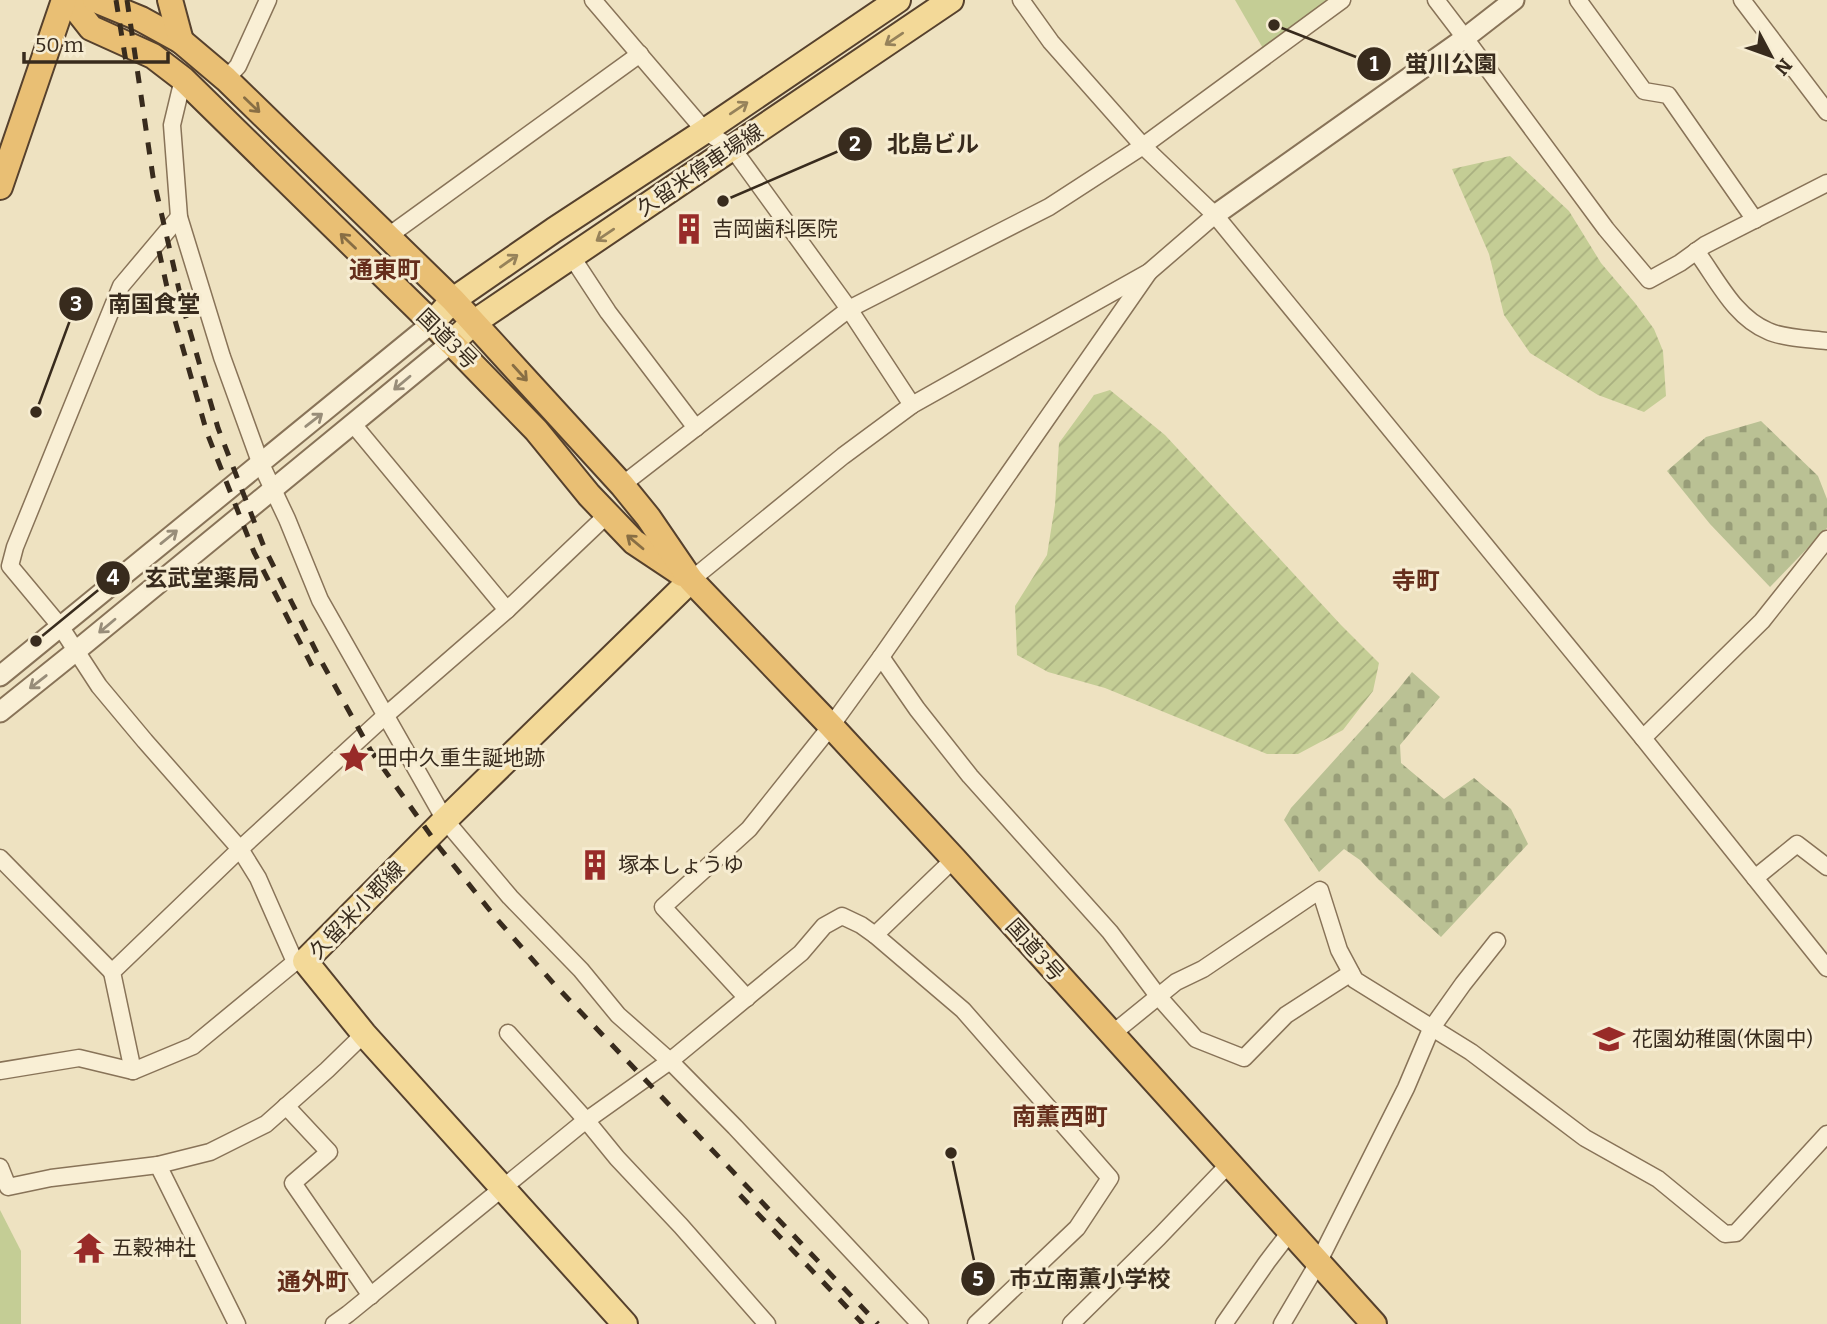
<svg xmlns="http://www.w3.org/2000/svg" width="1827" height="1324" font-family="Bitter,'Noto Sans JP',serif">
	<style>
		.cemetery { fill: url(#cemetery-stones) }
		.park { fill: #c4cd95 }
		.garden { fill: url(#garden-furrows) }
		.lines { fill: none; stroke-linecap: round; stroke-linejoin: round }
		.minor-casing { stroke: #887358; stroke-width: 19 }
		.tertiary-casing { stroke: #887358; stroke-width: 23 }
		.primary-casing { stroke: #56412d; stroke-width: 28 }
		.trunk-casing { stroke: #56412d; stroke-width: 28 }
		.minor { stroke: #f9efd5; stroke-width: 16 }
		.tertiary { stroke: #f9efd5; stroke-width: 19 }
		.primary { stroke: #f3d998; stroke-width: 24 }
		.trunk { stroke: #e9bf74; stroke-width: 24 }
		.rail { stroke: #382b1d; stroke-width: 5; stroke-dasharray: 12 12; stroke-linecap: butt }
		.oneway { stroke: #96825a }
		.oneway2 { stroke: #886e44 }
		.oneway3 { stroke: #988d79 }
		.labels { text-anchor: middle; stroke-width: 6; stroke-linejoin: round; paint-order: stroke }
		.street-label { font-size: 21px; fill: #382b1d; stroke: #f6ecd1 }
		.poi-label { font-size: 21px; fill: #382b1d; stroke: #f6ecd1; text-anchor: start }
		.quarter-label { font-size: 24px; font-weight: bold; fill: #652e1c; stroke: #f6ecd1 }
		.leader { fill: none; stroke: #382b1d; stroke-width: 2.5 }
		.callout-dot { fill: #382b1d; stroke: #f6ecd1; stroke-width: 2.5 }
		.mark-label { font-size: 21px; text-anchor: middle; font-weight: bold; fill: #fff }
		.callout-label { font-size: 23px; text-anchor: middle; font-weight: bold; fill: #382b1d; stroke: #f6ecd1; stroke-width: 6; stroke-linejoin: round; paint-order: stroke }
	</style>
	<defs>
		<pattern id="cemetery-stones" width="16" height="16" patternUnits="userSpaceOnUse" patternTransform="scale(1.75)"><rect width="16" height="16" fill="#bac194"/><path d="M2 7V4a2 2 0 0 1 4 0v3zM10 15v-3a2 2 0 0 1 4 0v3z" fill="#989d78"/></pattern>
		<pattern id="garden-furrows" width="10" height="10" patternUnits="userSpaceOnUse" patternTransform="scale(1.75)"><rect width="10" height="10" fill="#c4cd95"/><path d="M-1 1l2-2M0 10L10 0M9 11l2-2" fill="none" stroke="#a9b080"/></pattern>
	</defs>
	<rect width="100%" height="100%" fill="#eee2c1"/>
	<!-- cemetery -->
	<g class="cemetery">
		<path d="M 1761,421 L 1818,476 L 1827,499 L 1827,528 L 1770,587 L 1710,524 L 1667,471 L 1706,437 Z"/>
		<path d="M 1412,672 L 1440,697 L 1400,745 L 1401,763 L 1444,799 L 1474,778 L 1511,809 L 1528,844 L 1441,937 L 1379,880 L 1360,860 L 1344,849 L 1319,872 L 1284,820 L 1291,808 L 1396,692 Z"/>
	</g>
	<!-- park -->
	<g class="park">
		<path d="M 1235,0 L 1332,0 L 1264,50 Z"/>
		<path d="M 0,1210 L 21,1251 L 21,1324 L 0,1324 Z"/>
	</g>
	<!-- garden -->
	<g class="garden">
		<path d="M 1510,156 L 1569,211 L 1601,263 L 1635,303 L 1654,329 L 1663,351 L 1666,396 L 1644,412 L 1598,395 L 1530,353 L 1504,315 L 1489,254 L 1452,169 Z"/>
		<path d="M 1110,390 L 1165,435 L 1341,625 L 1379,663 L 1373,691 L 1343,730 L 1298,754 L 1267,754 L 1105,688 L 1048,672 L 1017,655 L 1015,606 L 1047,555 L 1055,505 L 1059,443 L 1094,395 Z"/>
	</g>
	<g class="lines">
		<defs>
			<g id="minor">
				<path d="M 593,0 L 705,131 L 733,149 L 849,309 L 912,405"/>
				<path d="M 1021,0 L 1051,42 L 1143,146 L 1215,215 L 1643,738 L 1827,968"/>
				<path d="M 1436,0 L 1465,38 L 1606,229 L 1649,280 L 1680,263 L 1705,245 L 1827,183"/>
				<path d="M 1578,0 L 1644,91 L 1668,95 L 1755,220"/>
				<path d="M 1742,0 L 1827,112"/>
				<path d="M 183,79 L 172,125 L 179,217 L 222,357 L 260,462 L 287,519 L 320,600 L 445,820 L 510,897 L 581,970 L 618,1015 L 670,1061 L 735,1127 L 920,1324"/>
				<path d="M 226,79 L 238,66 L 268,0"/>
				<path d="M 387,237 L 640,54"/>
				<path d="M 1696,251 C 1717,279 1734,317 1768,331 C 1782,338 1811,339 1827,341"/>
				<path d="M 572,257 L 608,312 L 696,428"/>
				<path d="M 353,424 L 507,610"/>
				<path d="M 622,485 L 849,309 L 1049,207 L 1143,146 L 1342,0"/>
				<path d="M 691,580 L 843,456 L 912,405 L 1149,272 L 1215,215"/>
				<path d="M 881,657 L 917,709 L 970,776 L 1110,932 L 1158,996 L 1196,1039 L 1244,1058 L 1286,1015 L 1351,973"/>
				<path d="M 1643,738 L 1762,621 L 1827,539"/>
				<path d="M 0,858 L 112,972"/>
				<path d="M 1755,878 L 1797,844 L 1827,867"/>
				<path d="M 875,935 L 963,1010 L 1110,1178 L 1077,1228 L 976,1324"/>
				<path d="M 747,998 L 663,907 L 749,829 L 831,726 L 881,657 L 1149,272"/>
				<path d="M 508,1033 L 586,1120 L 617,1158 L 681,1226 L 767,1324"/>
				<path d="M 1112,1034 L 1176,982 L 1203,969 L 1320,890 L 1339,950 L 1355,980 L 1471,1052 L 1585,1138 L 1658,1179 L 1725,1234 L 1736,1233 L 1827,1134"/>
				<path d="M 0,1071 L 79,1058 L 133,1071 L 193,1046 L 295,962 L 258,878 L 240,849 L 145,741 L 99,686 L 60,626 L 10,566 L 15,547 L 121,286 L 179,217"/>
				<path d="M 133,1071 L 112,972 L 240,849 L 385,716 L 507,610 L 608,514"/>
				<path d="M 286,1106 L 329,1152 L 293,1183 L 371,1296"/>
				<path d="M 158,1165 L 237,1324"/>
				<path d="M 0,1167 L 8,1187 L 51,1178 L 158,1165 L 210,1152 L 266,1124 L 327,1070 L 364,1034"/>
				<path d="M 334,1324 L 348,1314 L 580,1125 L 670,1061 L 801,953 L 824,926 L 842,916 L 861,925 L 875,935 L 954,859"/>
				<path d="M 1071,1324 L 1159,1237 L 1229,1164"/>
				<path d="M 1224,1324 L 1267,1262 L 1290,1232"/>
				<path d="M 1282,1324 L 1318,1263 L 1406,1088 L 1431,1029 L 1463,984 L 1497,941"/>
			</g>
			<g id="tertiary">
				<path d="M 1215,215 L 1465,38 L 1514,0"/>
				<path d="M 0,676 L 432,323"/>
				<path d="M 0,712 L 76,651 L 451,343"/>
			</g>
			<g id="primary">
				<path d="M 432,323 L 453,300 L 554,230 L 705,131 L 898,0"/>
				<path d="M 451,343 L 473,323 L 951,0"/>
				<path d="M 625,1324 L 364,1034 L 305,961 L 445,820 L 691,580"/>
			</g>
			<g id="trunk">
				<path d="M 69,0 L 91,28 L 153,56 L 183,79 L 432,323 L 536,430 L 589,495 L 634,542 L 682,574"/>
				<path d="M 95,0 L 141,19 L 181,41 L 226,79 L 453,300 L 622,485 L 648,517 L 691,580 L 831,726 L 954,859 L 1374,1324"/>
				<path d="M 170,0 L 181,41"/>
				<path d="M 0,187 L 64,0"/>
			</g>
		</defs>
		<!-- minor casing -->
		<use href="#minor" class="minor-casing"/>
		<!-- tertiary casing -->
		<use href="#tertiary" class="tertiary-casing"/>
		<!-- primary casing -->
		<use href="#primary" class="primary-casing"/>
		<!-- trunk casing -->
		<use href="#trunk" class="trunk-casing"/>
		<!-- minor -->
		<use href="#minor" class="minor"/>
		<!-- tertiary -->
		<use href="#tertiary" class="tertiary"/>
		<!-- primary -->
		<use href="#primary" class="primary"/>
		<!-- trunk -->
		<use href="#trunk" class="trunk"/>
		<!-- rail -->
		<g class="rail">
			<path d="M 116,0 L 126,62"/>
			<path d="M 127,0 L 153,177 L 183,307 L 218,428 L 264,547 L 320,659 L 371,751 L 439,847 L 496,918 L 554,984 L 878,1324"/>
			<path d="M 159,251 L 172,310 L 207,433 L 254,552 L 312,666"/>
			<path d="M 740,1195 L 863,1324"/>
		</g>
	</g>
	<!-- one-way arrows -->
	<defs><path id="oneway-shaft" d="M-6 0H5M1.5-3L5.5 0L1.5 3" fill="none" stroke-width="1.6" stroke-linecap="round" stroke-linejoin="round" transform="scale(1.75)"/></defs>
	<g class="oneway">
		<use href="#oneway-shaft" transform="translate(894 39) rotate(146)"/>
		<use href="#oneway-shaft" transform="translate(739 108) rotate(-34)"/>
		<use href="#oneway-shaft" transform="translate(605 235) rotate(146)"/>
		<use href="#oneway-shaft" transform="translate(509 261) rotate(-35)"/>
	</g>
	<g class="oneway2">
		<use href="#oneway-shaft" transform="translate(252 105) rotate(44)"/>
		<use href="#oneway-shaft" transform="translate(348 241) rotate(-136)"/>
		<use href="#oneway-shaft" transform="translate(520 373) rotate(48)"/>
		<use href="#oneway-shaft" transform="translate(635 542) rotate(-140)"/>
	</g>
	<g class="oneway3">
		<use href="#oneway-shaft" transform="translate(402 383) rotate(140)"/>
		<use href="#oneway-shaft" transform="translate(314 420) rotate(-38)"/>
		<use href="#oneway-shaft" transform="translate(169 537) rotate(-39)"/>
		<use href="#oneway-shaft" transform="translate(107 626) rotate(140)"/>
		<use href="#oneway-shaft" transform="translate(38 682) rotate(142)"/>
	</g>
	<!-- icons -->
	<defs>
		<symbol id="building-bare" viewBox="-9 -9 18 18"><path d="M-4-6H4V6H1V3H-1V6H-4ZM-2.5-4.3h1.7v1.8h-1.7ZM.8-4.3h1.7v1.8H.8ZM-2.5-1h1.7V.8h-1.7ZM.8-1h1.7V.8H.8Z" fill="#982b28" stroke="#f6ecd1" stroke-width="2.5" paint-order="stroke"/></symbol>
		<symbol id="sight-bare" viewBox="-9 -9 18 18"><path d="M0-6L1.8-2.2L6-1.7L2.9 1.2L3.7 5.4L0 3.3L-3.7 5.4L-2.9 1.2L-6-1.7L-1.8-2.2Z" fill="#982b28" stroke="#f6ecd1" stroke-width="2.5" paint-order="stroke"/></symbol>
		<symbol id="school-bare" viewBox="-9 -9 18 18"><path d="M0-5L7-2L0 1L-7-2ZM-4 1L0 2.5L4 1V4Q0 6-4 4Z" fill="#982b28" stroke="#f6ecd1" stroke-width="2.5" paint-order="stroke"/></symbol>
		<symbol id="temple-bare" viewBox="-9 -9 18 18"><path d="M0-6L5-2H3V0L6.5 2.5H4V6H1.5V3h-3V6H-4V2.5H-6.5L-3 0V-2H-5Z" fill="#982b28" stroke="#f6ecd1" stroke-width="2.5" paint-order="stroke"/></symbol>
	</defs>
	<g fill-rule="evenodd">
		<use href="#building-bare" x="667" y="207" width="44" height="44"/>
		<use href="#sight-bare" x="332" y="736" width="44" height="44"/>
		<use href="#building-bare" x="573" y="843" width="44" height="44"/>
		<use href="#school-bare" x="1587" y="1017" width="44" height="44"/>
		<use href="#temple-bare" x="67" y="1226" width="44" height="44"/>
	</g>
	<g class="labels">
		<!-- street labels -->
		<g class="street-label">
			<text transform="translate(700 170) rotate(-34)" y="7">久留米停車場線</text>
			<text transform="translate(447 339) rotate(45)" y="7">国道3号</text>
			<text transform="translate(357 910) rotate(-46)" y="7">久留米小郡線</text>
			<text transform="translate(1035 950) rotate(48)" y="7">国道3号</text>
		</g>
		<!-- poi labels -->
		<g class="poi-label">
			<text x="712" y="236">吉岡歯科医院</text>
			<text x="377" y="765">田中久重生誕地跡</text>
			<text x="618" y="872">塚本しょうゆ</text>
			<text x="1632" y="1046">花園幼稚園(休園中)</text>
			<text x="112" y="1255">五穀神社</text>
		</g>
		<!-- quarter labels -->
		<g class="quarter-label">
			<text x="385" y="278">通東町</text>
			<text x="1416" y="589">寺町</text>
			<text x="1060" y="1125">南薫西町</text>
			<text x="313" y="1290">通外町</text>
		</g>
	</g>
	<!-- callouts -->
	<path class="leader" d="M1274 25L1374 64M723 201L855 144M36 412L76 304M36 641L113 578M951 1153L978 1279"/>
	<g class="callout-dot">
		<circle cx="1274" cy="25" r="7"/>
		<circle cx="723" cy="201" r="7"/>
		<circle cx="36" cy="412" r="7"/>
		<circle cx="36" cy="641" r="7"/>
		<circle cx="951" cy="1153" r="7"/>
		<circle cx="1374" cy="64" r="18"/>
		<circle cx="855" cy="144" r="18"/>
		<circle cx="76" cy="304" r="18"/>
		<circle cx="113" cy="578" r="18"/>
		<circle cx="978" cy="1279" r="18"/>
	</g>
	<g class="mark-label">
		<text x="1374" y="71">1</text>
		<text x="855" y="151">2</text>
		<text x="76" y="311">3</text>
		<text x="113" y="585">4</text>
		<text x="978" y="1286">5</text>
	</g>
	<g class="callout-label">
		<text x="1451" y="72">蛍川公園</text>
		<text x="933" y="152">北島ビル</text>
		<text x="154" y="312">南国食堂</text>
		<text x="202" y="586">玄武堂薬局</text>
		<text x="1090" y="1287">市立南薫小学校</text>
	</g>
	<!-- north arrow -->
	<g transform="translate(1771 56) rotate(131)" stroke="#f6ecd1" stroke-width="5" paint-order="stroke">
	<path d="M0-5L12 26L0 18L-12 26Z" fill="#382b1d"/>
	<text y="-10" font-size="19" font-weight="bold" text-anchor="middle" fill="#382b1d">N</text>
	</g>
	<!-- scale -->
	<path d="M24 52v10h144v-10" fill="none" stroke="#382b1d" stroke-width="3.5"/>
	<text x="35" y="52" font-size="21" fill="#382b1d" stroke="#f6ecd1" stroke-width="5" paint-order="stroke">50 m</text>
</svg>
